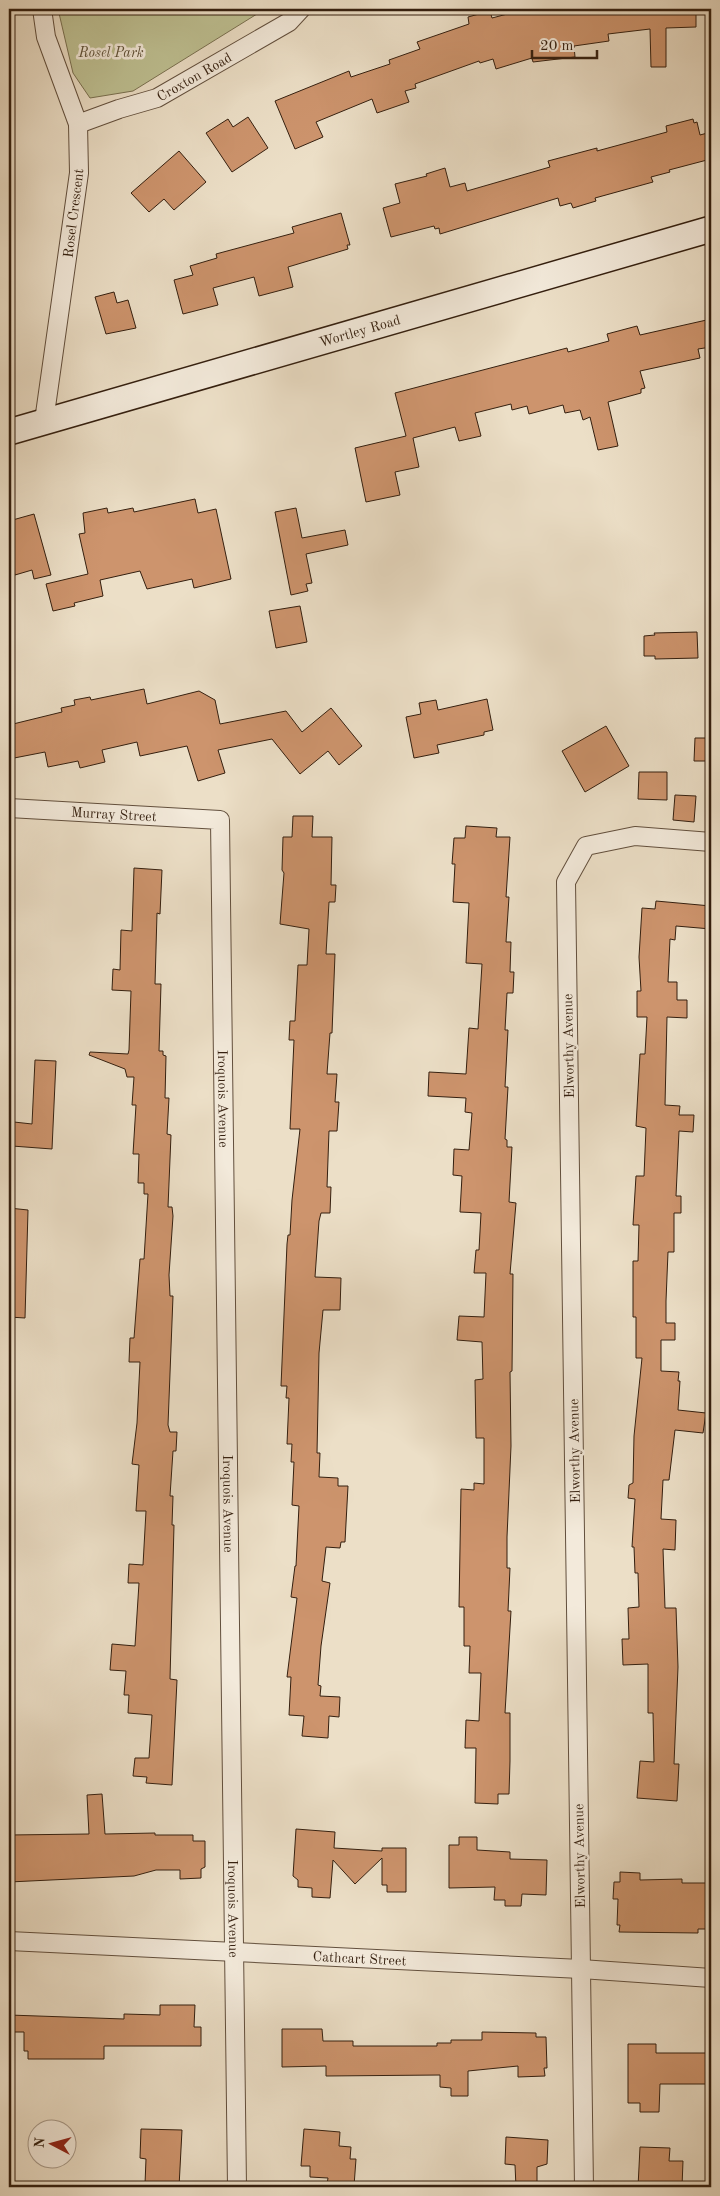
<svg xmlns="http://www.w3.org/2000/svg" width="720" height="2196" font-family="'Old Standard TT',serif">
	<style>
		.green { fill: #bec092; stroke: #797050 }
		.building { fill: #cd946d; stroke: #341f0f }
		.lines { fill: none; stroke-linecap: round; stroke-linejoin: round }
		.street-casing { stroke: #624f3d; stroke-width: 20 }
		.secondary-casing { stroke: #341f0f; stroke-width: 28 }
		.street { stroke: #f3eadb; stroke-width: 18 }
		.secondary { stroke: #f3eadb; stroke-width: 25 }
		.labels { text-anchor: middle; stroke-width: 5; stroke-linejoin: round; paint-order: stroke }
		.park-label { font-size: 14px; font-style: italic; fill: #5d4f36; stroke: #f3eadb }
		.street-label { font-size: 14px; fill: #341f0f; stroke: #f3eadb }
	</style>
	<rect width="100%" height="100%" fill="#ecdfc7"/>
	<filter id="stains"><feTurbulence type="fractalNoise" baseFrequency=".004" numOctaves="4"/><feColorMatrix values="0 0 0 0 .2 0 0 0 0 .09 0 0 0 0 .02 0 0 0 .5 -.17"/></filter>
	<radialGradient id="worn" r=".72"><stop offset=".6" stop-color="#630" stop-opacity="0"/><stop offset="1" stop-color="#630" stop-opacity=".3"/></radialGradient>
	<!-- green -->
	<path class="green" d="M 58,9 L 265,9 L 133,91 L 90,98 L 73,73 Z"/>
	<!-- building -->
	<g class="building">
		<path d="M 543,9 L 552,9 L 553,14 L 591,9 L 696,9 L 696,27 L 666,28 L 666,67 L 651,67 L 650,29 L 608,34 L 609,41 L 574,46 L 575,57 L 533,62 L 532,58 L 496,69 L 493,59 L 480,63 L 479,61 L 415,84 L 416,88 L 405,91 L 409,102 L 377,113 L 372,99 L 316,122 L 323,137 L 295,149 L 275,101 L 349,71 L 351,77 L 390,64 L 389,60 L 420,49 L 417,42 L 469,24 L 468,17 L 490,11 L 492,18 L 515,12 Z"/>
		<path d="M 248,117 L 268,148 L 232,172 L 206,133 L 228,119 L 233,127 Z"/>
		<path d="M 693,119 L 694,123 L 697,122 L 700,135 L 711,132 L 711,153 L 706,154 L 707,160 L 669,170 L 670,172 L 651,177 L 653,182 L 595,198 L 596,201 L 573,208 L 571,203 L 560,206 L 558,198 L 440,234 L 439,228 L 435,229 L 434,226 L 391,237 L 383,208 L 400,203 L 395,184 L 427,176 L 426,174 L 445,168 L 450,187 L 465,183 L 467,191 L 550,167 L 548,161 L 597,148 L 597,151 L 667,132 L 666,126 Z"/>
		<path d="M 179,151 L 206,182 L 174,210 L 164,199 L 149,212 L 131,193 Z"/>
		<path d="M 341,213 L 350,245 L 347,245 L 348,249 L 288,267 L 293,287 L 259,296 L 254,277 L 213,288 L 218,305 L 183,314 L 174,280 L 193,275 L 190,266 L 217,258 L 216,254 L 294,233 L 292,227 Z"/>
		<path d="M 114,292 L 117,303 L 128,300 L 136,328 L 106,334 L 95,297 Z"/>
		<path d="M 711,319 L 711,347 L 698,349 L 700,358 L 640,371 L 645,388 L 641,389 L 641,393 L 608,402 L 618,446 L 598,450 L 590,417 L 583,420 L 580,410 L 565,413 L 563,405 L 529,414 L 527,406 L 512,410 L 511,404 L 475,413 L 481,436 L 459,441 L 455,427 L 413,438 L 419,467 L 395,472 L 400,495 L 366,502 L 355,448 L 406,436 L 395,393 L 567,348 L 568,352 L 609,341 L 607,334 L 637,326 L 640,335 Z"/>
		<path d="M 195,499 L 198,513 L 216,509 L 231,579 L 194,588 L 192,579 L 147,589 L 140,571 L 100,580 L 103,596 L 74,603 L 75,606 L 53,611 L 46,584 L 88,574 L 79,534 L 85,533 L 83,513 L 107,508 L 108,513 L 133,508 L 134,512 Z"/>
		<path d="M 296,508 L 302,538 L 345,530 L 348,545 L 306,554 L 312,583 L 306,584 L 308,591 L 291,595 L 275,512 Z"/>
		<path d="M 34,514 L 51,575 L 34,579 L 32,570 L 15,575 L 9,552 L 9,521 Z"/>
		<path d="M 300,606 L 307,642 L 276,648 L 269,611 Z"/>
		<path d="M 697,632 L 698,658 L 655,659 L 655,656 L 644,656 L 644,636 L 655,635 L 654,633 Z"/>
		<path d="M 144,689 L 147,704 L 199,691 L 215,700 L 220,724 L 286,711 L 302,732 L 331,708 L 362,746 L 339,765 L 328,751 L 300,774 L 272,739 L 218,750 L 225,773 L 198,781 L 187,746 L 140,756 L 137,742 L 102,750 L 105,762 L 80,768 L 78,761 L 48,767 L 45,752 L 9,759 L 9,725 L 62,712 L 61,708 L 75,705 L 74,700 L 90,697 L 91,700 Z"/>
		<path d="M 487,699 L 493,730 L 484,732 L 484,735 L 437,745 L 439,753 L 414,758 L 406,717 L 421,714 L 419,703 L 436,700 L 438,710 Z"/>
		<path d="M 606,726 L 629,766 L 585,792 L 562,751 Z"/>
		<path d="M 695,738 L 711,738 L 711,761 L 694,761 Z"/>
		<path d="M 639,772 L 667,772 L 667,800 L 638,799 Z"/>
		<path d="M 675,795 L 696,796 L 694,822 L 673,820 Z"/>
		<path d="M 293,816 L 313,816 L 312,837 L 332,837 L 331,885 L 336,885 L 335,902 L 329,902 L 326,954 L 335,954 L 332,1033 L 330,1033 L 327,1074 L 337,1074 L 335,1102 L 339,1102 L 337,1131 L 329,1131 L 327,1187 L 331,1187 L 330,1213 L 321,1213 L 319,1221 L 315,1277 L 341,1278 L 340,1310 L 323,1310 L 319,1353 L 317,1453 L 320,1453 L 319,1477 L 338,1478 L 338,1486 L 348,1486 L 345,1542 L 341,1542 L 340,1548 L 326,1547 L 322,1581 L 330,1583 L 321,1646 L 318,1685 L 321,1686 L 320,1696 L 340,1697 L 339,1717 L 329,1716 L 328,1738 L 302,1736 L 304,1716 L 289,1715 L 291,1677 L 287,1677 L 297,1598 L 291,1597 L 295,1566 L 296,1566 L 299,1506 L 292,1505 L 294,1462 L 291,1462 L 292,1444 L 287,1444 L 289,1398 L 286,1398 L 287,1386 L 281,1386 L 287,1244 L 288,1235 L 290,1235 L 292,1200 L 300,1129 L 290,1129 L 294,1040 L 289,1040 L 290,1021 L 295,1021 L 298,965 L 307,965 L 309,929 L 280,924 L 284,873 L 282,870 L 283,837 L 292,837 Z"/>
		<path d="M 466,826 L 497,828 L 496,837 L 510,837 L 506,897 L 509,897 L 506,942 L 511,942 L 510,972 L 514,972 L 513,993 L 507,993 L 505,1030 L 508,1030 L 505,1087 L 508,1087 L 505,1139 L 507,1140 L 507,1147 L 512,1147 L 509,1202 L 516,1203 L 510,1274 L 513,1274 L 512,1371 L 510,1372 L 511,1446 L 507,1537 L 507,1568 L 510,1568 L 508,1611 L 511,1611 L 505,1713 L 510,1713 L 510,1761 L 509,1794 L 498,1794 L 498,1804 L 475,1803 L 476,1748 L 465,1748 L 466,1720 L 479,1721 L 481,1673 L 469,1673 L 470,1646 L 464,1646 L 464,1607 L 459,1607 L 461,1489 L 474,1490 L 474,1483 L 484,1484 L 484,1438 L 476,1438 L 475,1380 L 483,1379 L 482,1342 L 457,1340 L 459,1316 L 484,1317 L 486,1273 L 474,1273 L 476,1250 L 479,1250 L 481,1213 L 460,1212 L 462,1176 L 453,1175 L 454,1149 L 469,1150 L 472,1113 L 465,1112 L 466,1098 L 428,1096 L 429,1072 L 466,1074 L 469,1028 L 478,1029 L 482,964 L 466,963 L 469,903 L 453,902 L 455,864 L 452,864 L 454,838 L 465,838 Z"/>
		<path d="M 134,868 L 162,870 L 160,914 L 157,913 L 155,984 L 161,984 L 159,1051 L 163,1051 L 163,1055 L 166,1056 L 165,1098 L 169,1098 L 167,1134 L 171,1135 L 168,1207 L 172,1207 L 173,1216 L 169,1275 L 170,1296 L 173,1296 L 168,1425 L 170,1432 L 177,1432 L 176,1451 L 173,1451 L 170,1496 L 173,1496 L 172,1525 L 174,1525 L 170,1679 L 177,1680 L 172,1785 L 146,1783 L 147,1777 L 133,1776 L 135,1758 L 149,1758 L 152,1715 L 128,1713 L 129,1695 L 124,1695 L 126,1671 L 110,1670 L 112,1644 L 135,1646 L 139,1583 L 128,1583 L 129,1564 L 143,1565 L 146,1511 L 136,1511 L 139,1465 L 132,1464 L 137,1423 L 140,1362 L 129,1362 L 130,1338 L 134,1338 L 140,1259 L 144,1259 L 148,1194 L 144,1194 L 144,1183 L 138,1183 L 139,1154 L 133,1154 L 136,1105 L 132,1105 L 134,1077 L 127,1077 L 125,1069 L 89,1055 L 90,1052 L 128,1054 L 129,1050 L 131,991 L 112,990 L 113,969 L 120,970 L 121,930 L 132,931 Z"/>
		<path d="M 656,901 L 711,906 L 711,929 L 676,926 L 675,940 L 670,939 L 668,982 L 677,982 L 677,1000 L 687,1000 L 687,1018 L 667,1017 L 665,1105 L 680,1106 L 679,1115 L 694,1115 L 693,1132 L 679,1131 L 676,1196 L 681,1196 L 681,1213 L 674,1213 L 674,1252 L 668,1252 L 666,1301 L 666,1323 L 675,1323 L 675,1340 L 661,1340 L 661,1371 L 679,1372 L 678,1381 L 680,1381 L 678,1410 L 706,1413 L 703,1433 L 675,1430 L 669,1480 L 663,1480 L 661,1519 L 676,1520 L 675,1550 L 663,1549 L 665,1608 L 676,1608 L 678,1667 L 674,1764 L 679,1764 L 677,1801 L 637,1798 L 640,1761 L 654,1762 L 653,1713 L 648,1713 L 648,1664 L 623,1665 L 622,1639 L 629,1639 L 628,1608 L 639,1607 L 638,1573 L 635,1573 L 634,1547 L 632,1547 L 635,1499 L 628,1498 L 629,1485 L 633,1483 L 634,1436 L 642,1358 L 636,1358 L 636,1317 L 633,1317 L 633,1261 L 638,1261 L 639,1225 L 633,1225 L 636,1176 L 644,1176 L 646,1128 L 636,1126 L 640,1054 L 645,1054 L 647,1017 L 637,1017 L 637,991 L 641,991 L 639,957 L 642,908 L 655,909 Z"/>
		<path d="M 35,1060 L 56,1061 L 52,1149 L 12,1146 L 14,1122 L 32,1124 Z"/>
		<path d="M 9,1208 L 28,1210 L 25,1318 L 9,1317 Z"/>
		<path d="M 102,1794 L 105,1834 L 155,1833 L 155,1835 L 193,1835 L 193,1841 L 205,1841 L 205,1867 L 201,1869 L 201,1878 L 180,1879 L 180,1870 L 156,1870 L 134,1876 L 9,1882 L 9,1835 L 89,1834 L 87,1795 Z"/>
		<path d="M 296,1829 L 335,1832 L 334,1848 L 382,1851 L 382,1848 L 406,1848 L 406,1892 L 387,1892 L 387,1885 L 382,1885 L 382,1858 L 355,1884 L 333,1860 L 330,1898 L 312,1897 L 312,1888 L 298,1887 L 298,1880 L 293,1876 Z"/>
		<path d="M 459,1837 L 477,1837 L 477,1850 L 510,1852 L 510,1859 L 547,1860 L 546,1895 L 522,1894 L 521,1906 L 505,1906 L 505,1900 L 494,1900 L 495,1887 L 449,1888 L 449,1845 L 459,1845 Z"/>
		<path d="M 620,1872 L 640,1873 L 640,1880 L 682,1879 L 682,1883 L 707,1883 L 707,1893 L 711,1893 L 711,1929 L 698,1929 L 698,1933 L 619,1932 L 620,1925 L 617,1925 L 618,1899 L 613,1899 L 614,1882 L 620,1882 Z"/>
		<path d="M 160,2005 L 195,2005 L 194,2027 L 201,2027 L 201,2046 L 104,2046 L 104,2059 L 28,2059 L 28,2051 L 24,2051 L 24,2032 L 9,2032 L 9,2015 L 124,2019 L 124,2014 L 160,2015 Z"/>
		<path d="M 282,2029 L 322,2029 L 323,2041 L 353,2041 L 353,2046 L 437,2046 L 437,2043 L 451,2043 L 451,2040 L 482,2040 L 482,2032 L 536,2033 L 536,2037 L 546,2037 L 547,2068 L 544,2068 L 545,2076 L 518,2077 L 518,2066 L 468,2071 L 468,2096 L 451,2096 L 451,2088 L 440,2087 L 440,2075 L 326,2076 L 326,2066 L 282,2067 Z"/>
		<path d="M 628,2044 L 656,2044 L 656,2053 L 708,2053 L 708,2084 L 660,2084 L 659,2112 L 640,2112 L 640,2103 L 628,2103 Z"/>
		<path d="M 141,2129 L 182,2130 L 179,2187 L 151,2187 L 151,2184 L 145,2184 L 146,2159 L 140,2158 Z"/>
		<path d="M 304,2129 L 340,2132 L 339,2146 L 351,2147 L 350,2159 L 356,2159 L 354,2186 L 327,2184 L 328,2178 L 310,2177 L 310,2166 L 301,2166 Z"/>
		<path d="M 506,2137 L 548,2140 L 547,2164 L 537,2167 L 537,2187 L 516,2187 L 515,2165 L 505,2164 Z"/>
		<path d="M 640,2147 L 670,2148 L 669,2161 L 683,2161 L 682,2187 L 638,2187 Z"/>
	</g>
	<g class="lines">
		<defs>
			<g id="street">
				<path d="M 42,9 L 46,37 L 78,124 L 79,173 L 44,421"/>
				<path id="s1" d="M 78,124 L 119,109 L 157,98 L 289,22 L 301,9"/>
				<path id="s2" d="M 9,808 L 220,820 L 237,2187"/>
				<path id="s3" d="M 9,1941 L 581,1969 L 711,1978"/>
				<path d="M 584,2187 L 566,882 L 586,846 L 635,836 L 711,842"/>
			</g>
			<g id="secondary">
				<path id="s4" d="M 9,432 L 711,229"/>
			</g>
		</defs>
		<!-- street casing -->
		<use href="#street" class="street-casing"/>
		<!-- secondary casing -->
		<use href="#secondary" class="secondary-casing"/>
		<!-- street -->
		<use href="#street" class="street"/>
		<!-- secondary -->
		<use href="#secondary" class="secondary"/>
	</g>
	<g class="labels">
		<!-- park labels -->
		<g class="park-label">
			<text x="111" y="57">Rosel Park</text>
		</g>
		<!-- street labels -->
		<g class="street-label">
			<text dy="5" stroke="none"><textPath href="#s1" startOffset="126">Croxton Road</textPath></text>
			<text transform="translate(73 213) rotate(-83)" y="5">Rosel Crescent</text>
			<text dy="5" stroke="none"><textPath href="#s4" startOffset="365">Wortley Road</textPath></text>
			<text dy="5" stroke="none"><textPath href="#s2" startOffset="105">Murray Street</textPath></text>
			<text transform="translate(568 1046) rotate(-91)" y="5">Elworthy Avenue</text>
			<text dy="5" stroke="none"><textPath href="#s2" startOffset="490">Iroquois Avenue</textPath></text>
			<text transform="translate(574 1451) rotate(-91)" y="5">Elworthy Avenue</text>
			<text dy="5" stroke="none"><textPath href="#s2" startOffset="895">Iroquois Avenue</textPath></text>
			<text transform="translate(579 1856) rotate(-91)" y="5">Elworthy Avenue</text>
			<text dy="5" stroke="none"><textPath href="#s2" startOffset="1300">Iroquois Avenue</textPath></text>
			<text dy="5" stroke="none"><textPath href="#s3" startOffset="351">Cathcart Street</textPath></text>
		</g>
	</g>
	<!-- margin -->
	<rect width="720" height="2196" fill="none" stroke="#ecdfc7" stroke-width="30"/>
	<rect x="10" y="10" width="700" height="2176" fill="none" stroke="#341f0f" stroke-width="2.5"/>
	<rect x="15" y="15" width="690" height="2166" fill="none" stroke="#341f0f"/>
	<!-- north arrow -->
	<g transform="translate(52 2144) rotate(276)"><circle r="24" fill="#f3eadb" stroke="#a79989"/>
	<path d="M0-4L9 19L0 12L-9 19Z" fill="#8f2418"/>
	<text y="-8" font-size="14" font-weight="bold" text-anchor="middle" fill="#341f0f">N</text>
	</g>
	<!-- scale -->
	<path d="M532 50v8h65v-8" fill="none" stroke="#341f0f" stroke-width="2.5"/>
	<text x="540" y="50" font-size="15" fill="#341f0f" stroke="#f3eadb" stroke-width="4" paint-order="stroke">20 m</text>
	<rect width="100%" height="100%" filter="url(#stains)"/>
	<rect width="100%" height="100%" fill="url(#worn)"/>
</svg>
